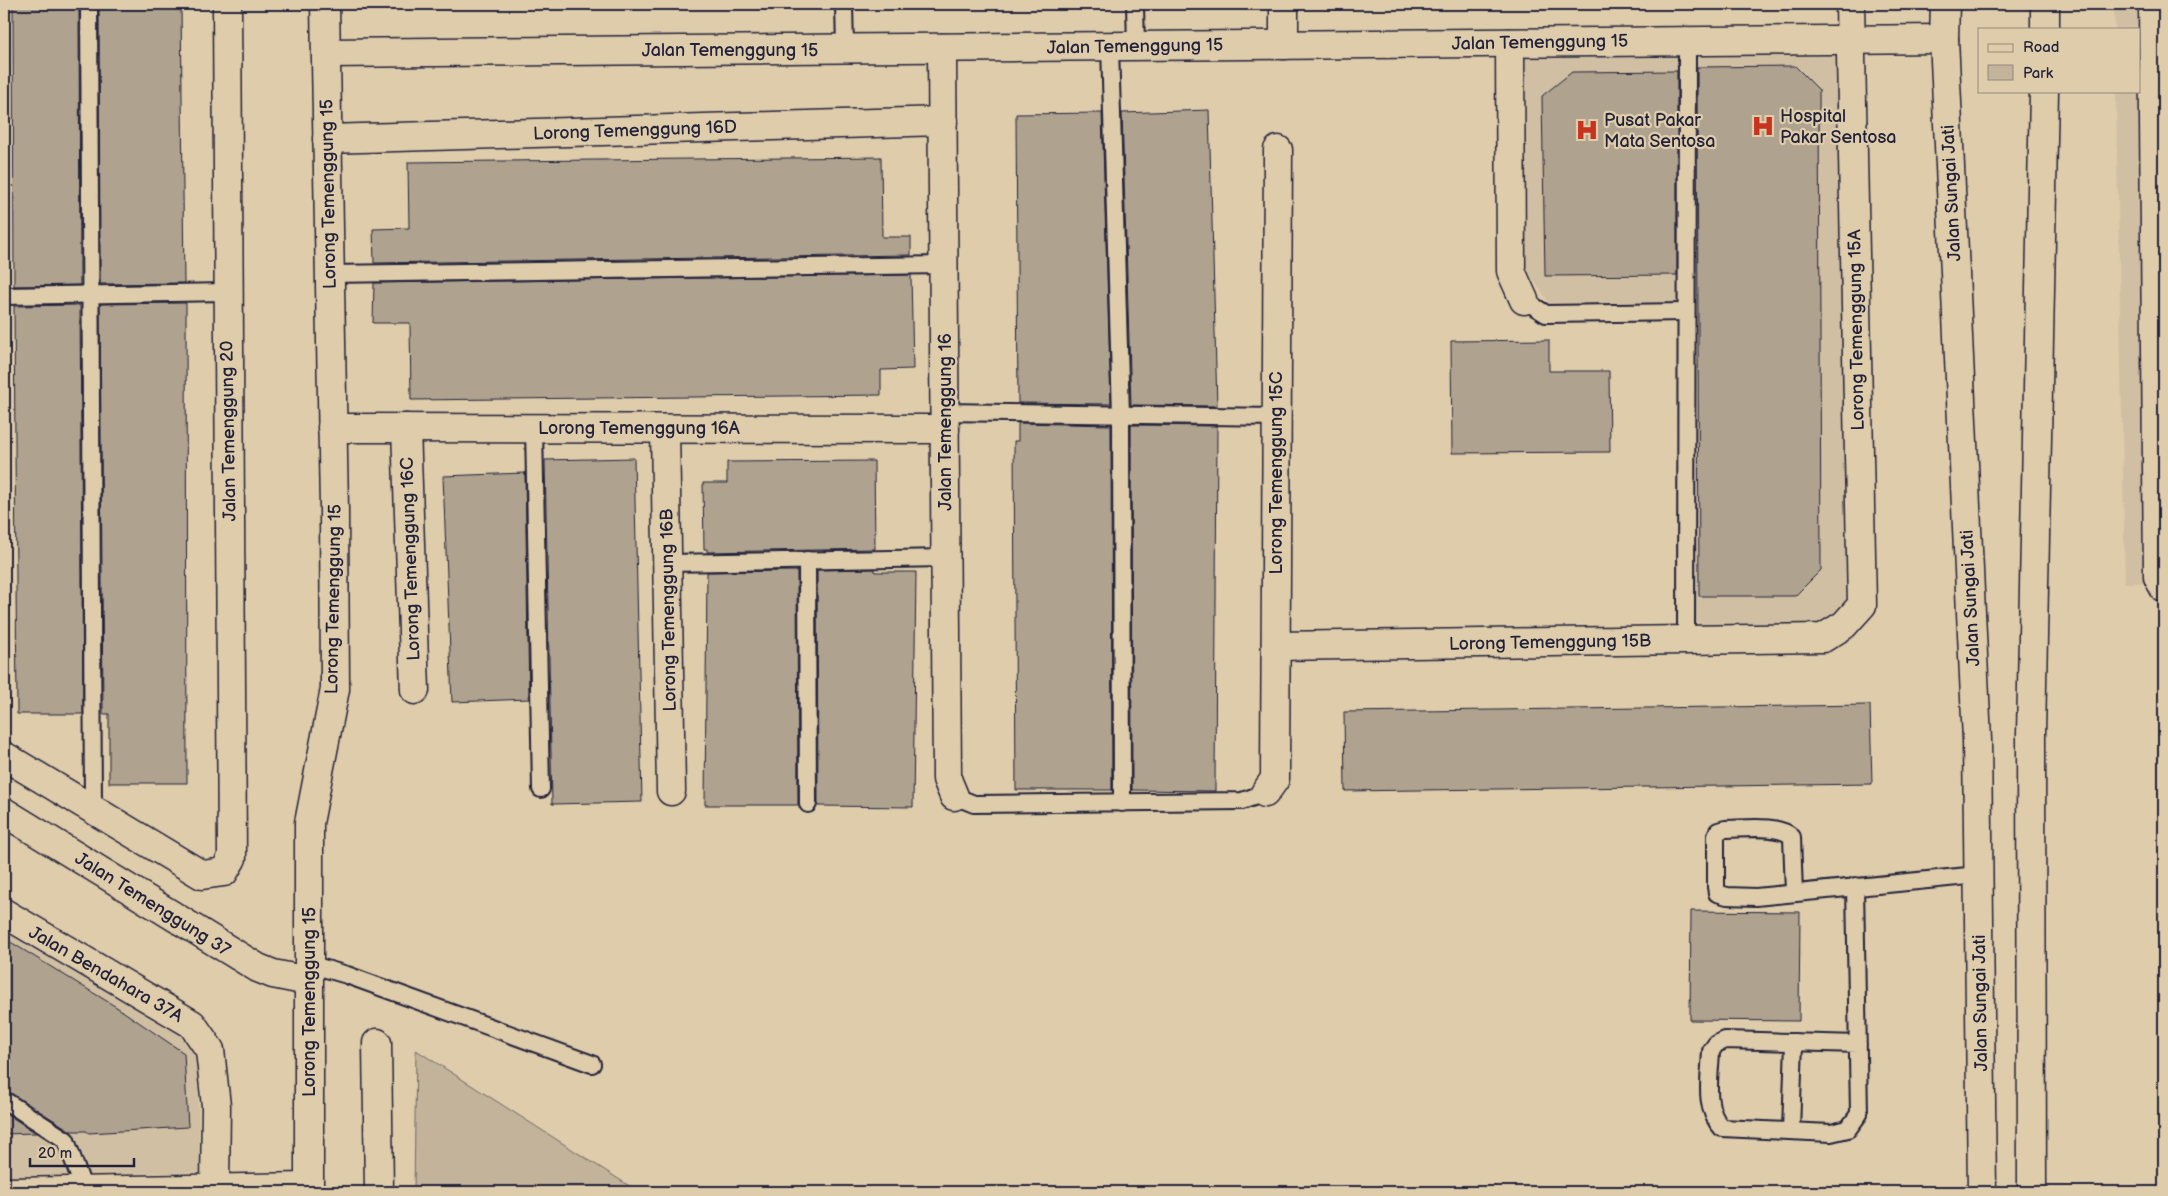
<svg xmlns="http://www.w3.org/2000/svg" width="2168" height="1196" font-family="'Balsamiq Sans',sans-serif">
	<style>
		.built { fill: #d0bfa2 }
		.green { fill: #c2b39a; stroke: #726a6a }
		.building { fill: #afa28f; stroke: #22223b }
		.lines { fill: none; stroke-linecap: round; stroke-linejoin: round }
		.service-casing { stroke: #22223b; stroke-width: 20 }
		.minor-casing { stroke: #22223b; stroke-width: 31 }
		.secondary-casing { stroke: #22223b; stroke-width: 31 }
		.service { stroke: #deccaa; stroke-width: 16 }
		.minor { stroke: #deccaa; stroke-width: 28 }
		.secondary { stroke: #deccaa; stroke-width: 28 }
		.labels { text-anchor: middle; stroke-width: 4.5; stroke-linejoin: round; paint-order: stroke }
		.street-label { font-size: 18px; fill: #22223b; stroke: #deccaa }
		.poi-label { font-size: 18px; fill: #22223b; stroke: #deccaa; text-anchor: start }
	</style>
	<rect width="100%" height="100%" fill="#deccaa"/>
	<filter id="ink" filterUnits="userSpaceOnUse"><feTurbulence type="fractalNoise" baseFrequency=".02" numOctaves="2"/><feDisplacementMap in="SourceGraphic" scale="10" xChannelSelector="R" yChannelSelector="G"/><feConvolveMatrix kernelMatrix="1 2 1 2 8 2 1 2 1" color-interpolation-filters="sRGB"/></filter>
	<g filter="url(#ink)">
		<!-- built -->
		<g class="built">
			<path d="M 2114,4 L 2164,4 L 2164,583 L 2125,583 L 2116,91 L 2139,91 L 2139,29 L 2115,29 Z"/>
			<path d="M 1837,54 L 1848,600 L 1820,626 L 1696,628 L 1693,304 L 1551,306 L 1524,266 L 1521,56 Z"/>
			<path d="M 4,926 L 180,1033 L 197,1052 L 200,1172 L 4,1177 Z"/>
		</g>
		<!-- green -->
		<path class="green" d="M 416,1050 L 639,1192 L 414,1192 Z"/>
		<!-- building -->
		<g class="building">
			<path d="M 13,4 L 79,4 L 80,285 L 14,286 Z"/>
			<path d="M 99,4 L 181,4 L 184,283 L 100,284 Z"/>
			<path d="M 1795,66 L 1819,90 L 1821,570 L 1795,596 L 1699,596 L 1697,67 Z"/>
			<path d="M 1677,71 L 1677,275 L 1545,276 L 1542,96 L 1572,72 Z"/>
			<path d="M 1209,110 L 1217,406 L 1131,405 L 1122,113 Z"/>
			<path d="M 1102,113 L 1111,404 L 1018,403 L 1016,114 Z"/>
			<path d="M 881,157 L 882,237 L 911,237 L 911,255 L 374,263 L 373,229 L 409,228 L 408,162 Z"/>
			<path d="M 911,275 L 913,369 L 881,370 L 881,395 L 411,400 L 410,323 L 373,323 L 374,283 Z"/>
			<path d="M 186,303 L 187,783 L 109,783 L 109,714 L 103,714 L 100,304 Z"/>
			<path d="M 80,305 L 83,714 L 17,714 L 14,306 Z"/>
			<path d="M 1549,340 L 1549,371 L 1609,371 L 1610,452 L 1452,453 L 1451,341 Z"/>
			<path d="M 1018,423 L 1111,425 L 1112,790 L 1016,790 L 1014,441 L 1018,441 Z"/>
			<path d="M 1131,425 L 1217,426 L 1215,791 L 1132,790 Z"/>
			<path d="M 634,458 L 642,802 L 552,804 L 545,460 Z"/>
			<path d="M 874,461 L 875,549 L 707,552 L 707,549 L 704,549 L 703,483 L 727,483 L 727,462 Z"/>
			<path d="M 525,473 L 529,699 L 452,702 L 443,476 Z"/>
			<path d="M 875,569 L 875,572 L 916,572 L 913,807 L 818,806 L 817,570 Z"/>
			<path d="M 797,571 L 798,805 L 705,805 L 707,572 Z"/>
			<path d="M 1870,705 L 1872,784 L 1345,791 L 1344,712 Z"/>
			<path d="M 1691,911 L 1800,912 L 1799,1021 L 1690,1020 Z"/>
			<path d="M 4,938 L 118,1008 L 184,1053 L 188,1127 L 89,1133 L 86,1131 L 71,1131 L 9,1092 L 4,1090 Z"/>
			<path d="M 4,1112 L 36,1133 L 4,1134 Z"/>
		</g>
		<g class="lines">
			<defs>
				<g id="service">
					<path d="M 89,4 L 93,811"/>
					<path d="M 844,4 L 845,49"/>
					<path d="M 1135,4 L 1136,46"/>
					<path d="M 1110,47 L 1121,414 L 1122,803"/>
					<path d="M 330,274 L 944,265"/>
					<path d="M 4,296 L 227,292"/>
					<path d="M 1524,300 L 1546,314 L 1686,312"/>
					<path d="M 945,412 L 1276,417"/>
					<path d="M 534,428 L 541,789"/>
					<path d="M 807,560 L 808,804"/>
					<path d="M 668,563 L 945,558"/>
					<path d="M 1686,641 L 1687,41"/>
					<path d="M 954,796 L 974,804 L 1242,801 L 1265,793"/>
					<path d="M 1855,886 L 1859,1114 L 1848,1129 L 1831,1133 L 1722,1128 C 1703,1108 1710,1077 1711,1051 L 1716,1044 L 1725,1040 L 1858,1044"/>
					<path d="M 1794,893 L 1792,837 C 1780,824 1743,829 1725,829 L 1718,831 L 1716,835 L 1716,887 L 1717,893 L 1727,896 L 1756,897 L 1978,875"/>
					<path d="M 309,964 L 347,975 L 592,1064"/>
					<path d="M 4,1100 L 66,1140 L 84,1190"/>
					<path d="M 1791,1131 L 1794,1042"/>
				</g>
				<g id="minor">
					<path d="M 1284,4 L 1284,45"/>
					<path d="M 2153,4 L 2158,577 L 2164,588"/>
					<path d="M 1510,43 L 1511,271 L 1524,300"/>
					<path d="M 942,48 L 947,779 L 954,796"/>
					<path d="M 326,53 L 1944,39"/>
					<path d="M 327,139 L 943,121"/>
					<path d="M 332,428 L 945,429"/>
					<path d="M 406,428 L 415,690"/>
					<path d="M 665,429 L 671,791"/>
					<path d="M 1276,646 L 1823,638 L 1844,625 L 1862,605 L 1850,4"/>
					<path d="M 4,756 L 202,875 L 224,872 L 232,858 L 227,4"/>
					<path d="M 1265,793 L 1275,779 L 1278,150"/>
					<path d="M 4,812 L 258,968 L 273,974 L 308,981"/>
					<path d="M 4,913 L 192,1024 L 210,1050 L 216,1106 L 215,1188"/>
					<path d="M 377,1043 L 379,1192"/>
					<path d="M 9,1192 L 309,1187"/>
					<path d="M 309,1192 L 309,823 L 335,689 L 334,509 L 325,4"/>
				</g>
				<g id="secondary">
					<path d="M 1945,4 L 1944,39 L 1977,740 L 1982,1192"/>
					<path d="M 2045,29 L 2045,4"/>
					<path d="M 2032,1192 L 2031,735 L 2044,91"/>
				</g>
			</defs>
			<!-- service casing -->
			<use href="#service" class="service-casing"/>
			<!-- minor casing -->
			<use href="#minor" class="minor-casing"/>
			<!-- secondary casing -->
			<use href="#secondary" class="secondary-casing"/>
			<!-- service -->
			<use href="#service" class="service"/>
			<!-- minor -->
			<use href="#minor" class="minor"/>
			<!-- secondary -->
			<use href="#secondary" class="secondary"/>
		</g>
	</g>
	<!-- icons -->
	<defs>
		<symbol id="hospital-bare" viewBox="-9 -9 18 18"><path d="M-5-5h3v3.5h4V-5h3V5h-3V1.5h-4V5h-3Z" fill="#c8321e" stroke="#deccaa" stroke-width="2.5" paint-order="stroke"/></symbol>
	</defs>
	<g fill-rule="evenodd">
		<use href="#hospital-bare" x="1747" y="110" width="32" height="32"/>
		<use href="#hospital-bare" x="1571" y="114" width="32" height="32"/>
	</g>
	<g class="labels">
		<!-- street labels -->
		<g class="street-label">
			<text transform="translate(1540 42) rotate(-1)" y="6">Jalan Temenggung 15</text>
			<text transform="translate(1135 46) rotate(-1)" y="6">Jalan Temenggung 15</text>
			<text x="730" y="56">Jalan Temenggung 15</text>
			<text transform="translate(635 130) rotate(-2)" y="6">Lorong Temenggung 16D</text>
			<text transform="translate(1951 193) rotate(-93)" y="6">Jalan Sungai Jati</text>
			<text transform="translate(328 194) rotate(-91)" y="6">Lorong Temenggung 15</text>
			<text transform="translate(1856 330) rotate(-91)" y="6">Lorong Temenggung 15A</text>
			<text transform="translate(945 422) rotate(-90)" y="6">Jalan Temenggung 16</text>
			<text x="639" y="434">Lorong Temenggung 16A</text>
			<text transform="translate(228 431) rotate(-91)" y="6">Jalan Temenggung 20</text>
			<text transform="translate(1276 473) rotate(-90)" y="6">Lorong Temenggung 15C</text>
			<text transform="translate(410 559) rotate(-92)" y="6">Lorong Temenggung 16C</text>
			<text transform="translate(1970 598) rotate(-93)" y="6">Jalan Sungai Jati</text>
			<text transform="translate(333 599) rotate(-89)" y="6">Lorong Temenggung 15</text>
			<text transform="translate(668 610) rotate(-91)" y="6">Lorong Temenggung 16B</text>
			<text transform="translate(1550 642) rotate(-1)" y="6">Lorong Temenggung 15B</text>
			<text transform="translate(153 904) rotate(32)" y="6">Jalan Temenggung 37</text>
			<text transform="translate(106 974) rotate(30)" y="6">Jalan Bendahara 37A</text>
			<text transform="translate(309 1002) rotate(-90)" y="6">Lorong Temenggung 15</text>
			<text transform="translate(1980 1003) rotate(-91)" y="6">Jalan Sungai Jati</text>
		</g>
		<!-- poi labels -->
		<g class="poi-label">
			<text x="1780" y="122">Hospital<tspan x="1780" dy="21">Pakar Sentosa</tspan></text>
			<text x="1604" y="126">Pusat Pakar<tspan x="1604" dy="21">Mata Sentosa</tspan></text>
		</g>
	</g>
	<!-- margin -->
	<rect width="2168" height="1196" fill="none" stroke="#deccaa" stroke-width="20"/>
	<rect x="10" y="10" width="2148" height="1176" fill="none" stroke="#22223b" stroke-width="2" filter="url(#ink)"/>
	<!-- legend -->
	<rect x="1978" y="28" width="162" height="65" fill="#deccaa" stroke="#93887e"/>
	<rect x="1988" y="44" width="25" height="8" fill="#deccaa" stroke="#93887e"/>
	<text x="2023" y="52" font-size="15" fill="#22223b">Road</text>
	<rect x="1988" y="65" width="25" height="15" fill="#c2b39a" stroke="#93887e"/>
	<text x="2023" y="78" font-size="15" fill="#22223b">Park</text>
	<!-- scale -->
	<path d="M30 1158v8h104v-8" fill="none" stroke="#22223b" stroke-width="2.5"/>
	<text x="38" y="1158" font-size="15" fill="#22223b" stroke="#deccaa" stroke-width="4" paint-order="stroke">20 m</text>
</svg>
